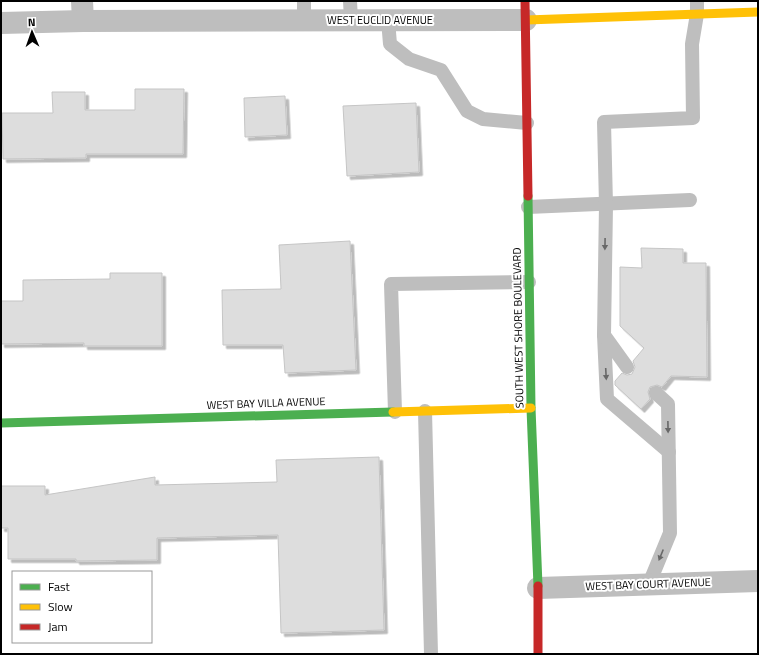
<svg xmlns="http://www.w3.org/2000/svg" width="759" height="655" font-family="'Titillium Web',sans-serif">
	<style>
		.building { fill: #ddd; stroke: #c5c5c5; filter: url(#shadow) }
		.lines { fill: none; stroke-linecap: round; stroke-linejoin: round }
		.lane { stroke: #bebebe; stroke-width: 14 }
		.street { stroke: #bebebe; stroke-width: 22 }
		.fast { stroke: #4caf50; stroke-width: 9 }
		.slow { stroke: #ffc107; stroke-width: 9 }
		.jam { stroke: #c62828; stroke-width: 9 }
		.oneway { fill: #686868 }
		.labels { text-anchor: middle; stroke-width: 4; stroke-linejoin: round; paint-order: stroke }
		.street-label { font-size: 11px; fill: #000; stroke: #fff }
	</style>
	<defs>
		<filter id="shadow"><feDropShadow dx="3.5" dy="3.5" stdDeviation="0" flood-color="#0004"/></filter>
	</defs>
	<rect width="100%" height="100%" fill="#fff"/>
	<!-- building -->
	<g class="building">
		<path d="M 135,89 L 184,89 L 183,154 L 86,154 L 86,158 L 3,159 L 2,113 L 53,113 L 52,92 L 85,92 L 85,110 L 135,110 Z"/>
		<path d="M 285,96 L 287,135 L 245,137 L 244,98 Z"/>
		<path d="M 416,103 L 419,172 L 347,176 L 343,106 Z"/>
		<path d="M 350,241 L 356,370 L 285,373 L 283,345 L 223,345 L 222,290 L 281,289 L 279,245 Z"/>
		<path d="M 641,248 L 683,249 L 683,263 L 706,263 L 707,377 L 671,376 L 662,387 L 657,385 L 650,387 L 648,392 L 650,399 L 641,409 L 615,385 L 615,381 L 622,373 L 627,375 L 632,374 L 635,367 L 633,361 L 644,348 L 620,326 L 620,267 L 642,268 Z"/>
		<path d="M 110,273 L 162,273 L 162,346 L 84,346 L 84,343 L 1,344 L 1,301 L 23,301 L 23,280 L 110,279 Z"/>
		<path d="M 379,457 L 384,630 L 281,633 L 278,535 L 157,538 L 157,560 L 76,561 L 76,559 L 8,559 L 8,528 L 1,528 L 1,486 L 45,486 L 45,495 L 155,477 L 155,485 L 277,482 L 276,460 Z"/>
	</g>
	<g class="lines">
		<!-- lane -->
		<g class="lane">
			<path d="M 304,1 L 304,20"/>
			<path d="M 350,1 L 351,20"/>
			<path d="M 388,20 L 390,44 L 409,59 L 441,70 L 467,111 L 483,119 L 527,123"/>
			<path d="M 528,207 L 690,200"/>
			<path d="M 604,335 L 607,399 L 669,452"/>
			<path d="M 627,367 L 604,335 L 606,205 L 604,122 L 693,118 L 692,44 L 697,14 L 697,1"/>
			<path d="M 425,411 L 431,654"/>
			<path d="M 395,412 L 391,284 L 529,282"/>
			<path d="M 649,584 L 670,533 L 668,404 L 656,393"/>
		</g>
		<!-- street -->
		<g class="street">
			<path d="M 82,1 L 83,21"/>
			<path d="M 1,23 L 83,21 L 526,20"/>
			<path d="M 538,588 L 758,581"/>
		</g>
		<!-- fast -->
		<g class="fast">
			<path d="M 528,196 L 531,408 L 538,586"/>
			<path d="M 1,423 L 393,412"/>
		</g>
		<!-- slow -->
		<g class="slow">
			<path d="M 526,20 L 758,12"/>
			<path d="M 393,412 L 531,408"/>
		</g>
		<!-- jam -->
		<g class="jam">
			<path d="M 525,1 L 528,196"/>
			<path d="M 538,586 L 538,654"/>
		</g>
	</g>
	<!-- one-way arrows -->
	<defs><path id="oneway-solid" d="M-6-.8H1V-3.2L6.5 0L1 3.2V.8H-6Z"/></defs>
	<g class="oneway">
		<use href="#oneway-solid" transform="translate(605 244) rotate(91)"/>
		<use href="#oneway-solid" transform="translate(606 374) rotate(87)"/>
		<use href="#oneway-solid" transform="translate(668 427) rotate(89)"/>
		<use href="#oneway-solid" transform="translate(661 555) rotate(112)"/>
	</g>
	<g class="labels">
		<!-- street labels -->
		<g class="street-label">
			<text x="380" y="24">WEST EUCLID AVENUE</text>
			<text transform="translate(518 328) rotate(-91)" y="4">SOUTH WEST SHORE BOULEVARD</text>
			<text transform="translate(266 403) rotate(-2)" y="4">WEST BAY VILLA AVENUE</text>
			<text transform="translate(648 584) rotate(-2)" y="4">WEST BAY COURT AVENUE</text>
		</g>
	</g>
	<!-- border -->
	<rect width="759" height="655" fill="none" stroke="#000000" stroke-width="4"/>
	<!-- legend -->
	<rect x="12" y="571" width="140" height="72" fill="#ffffff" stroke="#999999"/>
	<rect x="20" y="584" width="20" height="6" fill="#4caf50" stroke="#999999"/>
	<text x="48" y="591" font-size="12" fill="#000000">Fast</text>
	<rect x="20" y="604" width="20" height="6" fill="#ffc107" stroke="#999999"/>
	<text x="48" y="611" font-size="12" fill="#000000">Slow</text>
	<rect x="20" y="624" width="20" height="6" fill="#c62828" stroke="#999999"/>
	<text x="48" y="631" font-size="12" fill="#000000">Jam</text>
	<!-- north arrow -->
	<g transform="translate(32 32) rotate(358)" stroke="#ffffff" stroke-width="3" paint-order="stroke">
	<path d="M0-3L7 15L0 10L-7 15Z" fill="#000000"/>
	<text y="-6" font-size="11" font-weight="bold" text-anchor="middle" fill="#000000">N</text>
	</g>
</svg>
